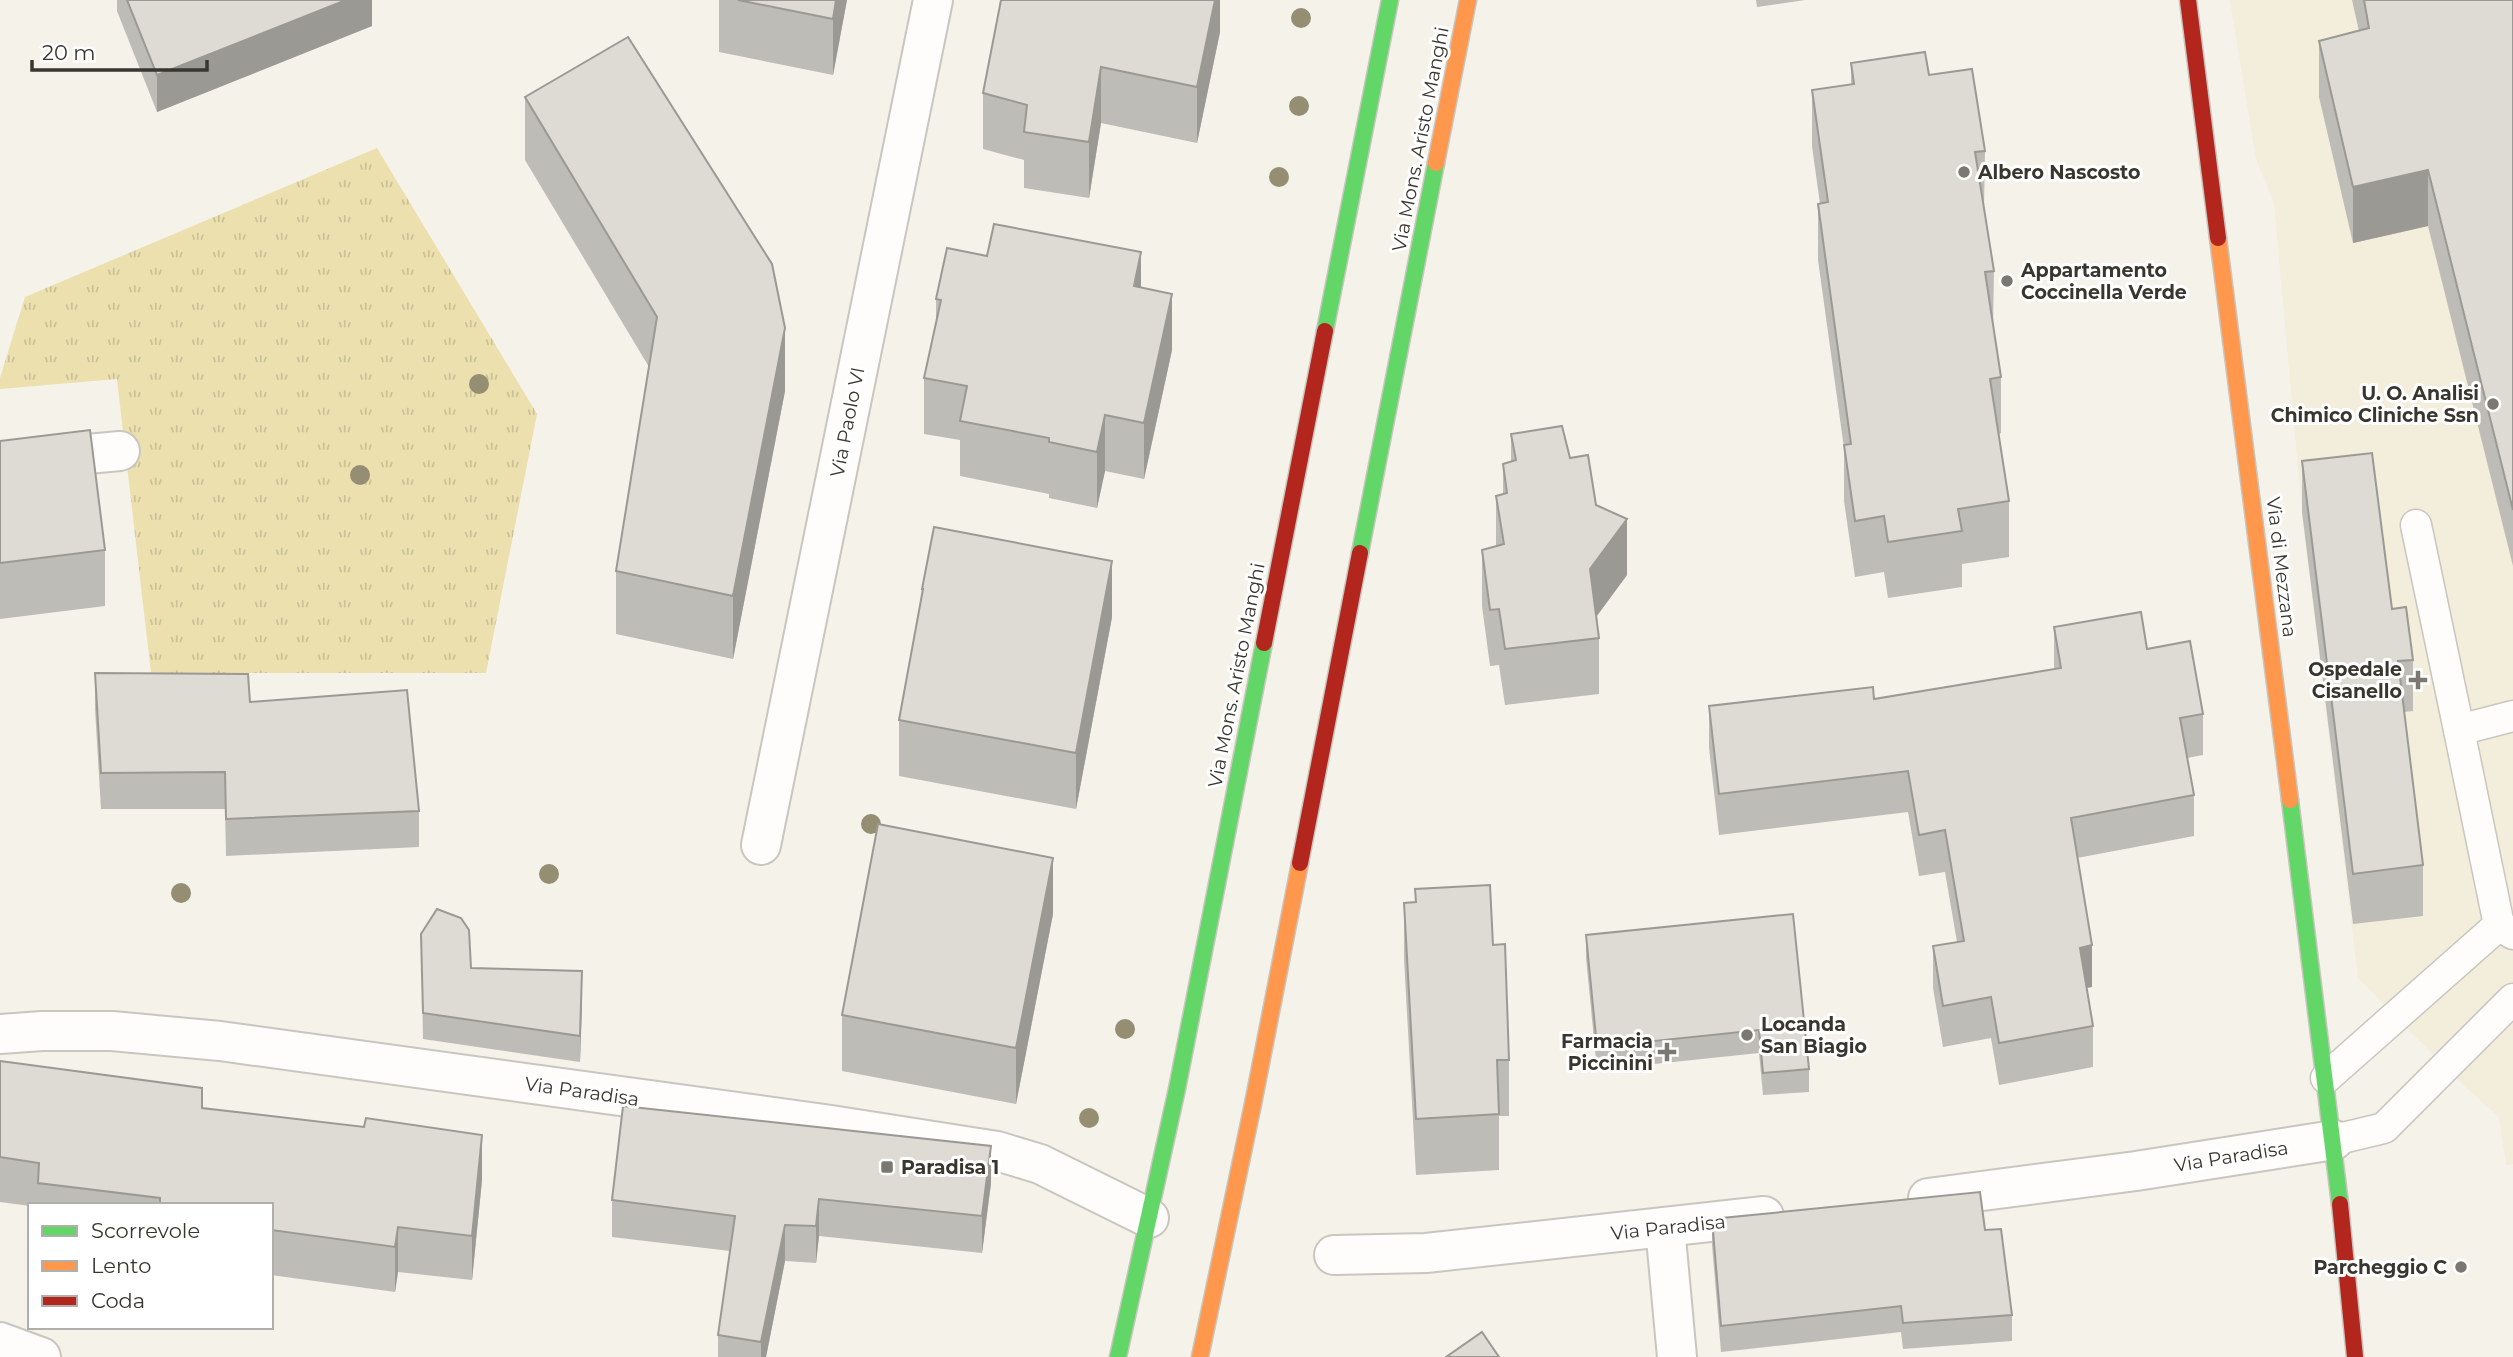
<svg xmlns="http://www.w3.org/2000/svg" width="2513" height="1357" font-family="Montserrat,sans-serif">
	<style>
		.built { fill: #f2eedb }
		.grass { fill: url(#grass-tufts) }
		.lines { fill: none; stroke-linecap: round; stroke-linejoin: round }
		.lane-casing { stroke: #c8c6bf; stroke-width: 33 }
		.street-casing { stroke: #c8c6bf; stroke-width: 42 }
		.fast-casing { stroke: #c8c6bf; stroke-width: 19 }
		.slow-casing { stroke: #c8c6bf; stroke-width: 19 }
		.jam-casing { stroke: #c8c6bf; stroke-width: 19 }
		.lane { stroke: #fefdfc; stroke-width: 30 }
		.street { stroke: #fefdfc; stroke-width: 38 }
		.fast { stroke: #63d668; stroke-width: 16 }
		.slow { stroke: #ff974d; stroke-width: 16 }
		.jam { stroke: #b3261e; stroke-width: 16 }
		.tree { fill: #958e72 }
		.wall { fill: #bebcb6 }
		.shaded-wall { fill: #9b9994 }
		.building { fill: #dddbd4; stroke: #9b9994; stroke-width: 2 }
		.poi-dot { fill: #7a7870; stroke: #fff; stroke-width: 2.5 }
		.labels { text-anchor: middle; stroke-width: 6; stroke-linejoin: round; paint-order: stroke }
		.street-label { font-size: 19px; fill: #37362f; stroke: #fff }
		.poi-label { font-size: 19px; font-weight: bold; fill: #37362f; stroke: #fff; text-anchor: start }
	</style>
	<defs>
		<pattern id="grass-tufts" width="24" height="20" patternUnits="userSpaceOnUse" patternTransform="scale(1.75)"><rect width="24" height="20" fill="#ece0ae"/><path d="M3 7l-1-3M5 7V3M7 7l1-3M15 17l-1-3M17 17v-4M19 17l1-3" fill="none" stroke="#cbc196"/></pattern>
	</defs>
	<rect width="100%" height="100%" fill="#f5f2e9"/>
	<!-- built -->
	<path class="built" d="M 2230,0 L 2513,0 L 2513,1164 L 2506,1165 L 2499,1117 L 2461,1083 L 2358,978 L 2302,512 L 2274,203 L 2256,159 Z"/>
	<!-- grass -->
	<path class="grass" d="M 377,148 L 537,414 L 486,673 L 151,673 L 117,379 L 0,389 L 0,378 L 25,297 Z"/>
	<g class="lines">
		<defs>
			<g id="lane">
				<path d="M 2416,525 L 2459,730"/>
				<path d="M 2513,716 L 2459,730 L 2499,925 L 2513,934"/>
				<path d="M 2326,1078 L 2499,925"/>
				<path d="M 2334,1140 L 2384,1128 L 2513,999"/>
			</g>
			<g id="street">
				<path d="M 0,462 L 120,451"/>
				<path d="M 761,845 L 933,0"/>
				<path d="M 0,1034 L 42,1031 L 112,1031 L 220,1041 L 831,1125 L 997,1151 L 1040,1164 L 1149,1218"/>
				<path d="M 1928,1198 L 2136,1171 L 2334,1140"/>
				<path d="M 1665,1227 L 1677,1357"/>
				<path d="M 1334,1255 L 1426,1253 L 1764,1216"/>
				<path d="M 0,1342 L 41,1357"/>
			</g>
			<g id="fast">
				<path d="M 1325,331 L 1390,0"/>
				<path d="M 1360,553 L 1436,163"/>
				<path d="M 2290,800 L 2340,1204"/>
				<path d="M 1118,1357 L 1177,1089 L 1264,643"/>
			</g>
			<g id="slow">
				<path d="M 1436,163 L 1468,0"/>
				<path d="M 2218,238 L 2290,800"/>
				<path d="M 1200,1357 L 1253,1104 L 1300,863"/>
			</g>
			<g id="jam">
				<path d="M 2188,0 L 2218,238"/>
				<path d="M 1264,643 L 1325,331"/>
				<path d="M 1300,863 L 1360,553"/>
				<path d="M 2340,1204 L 2355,1357"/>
			</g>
		</defs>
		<!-- lane casing -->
		<use href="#lane" class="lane-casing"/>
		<!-- street casing -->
		<use href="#street" class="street-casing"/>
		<!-- fast casing -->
		<use href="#fast" class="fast-casing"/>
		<!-- slow casing -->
		<use href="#slow" class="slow-casing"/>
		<!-- jam casing -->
		<use href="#jam" class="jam-casing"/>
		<!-- lane -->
		<use href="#lane" class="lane"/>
		<!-- street -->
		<use href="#street" class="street"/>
		<!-- fast -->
		<use href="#fast" class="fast"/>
		<!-- slow -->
		<use href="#slow" class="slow"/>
		<!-- jam -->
		<use href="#jam" class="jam"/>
	</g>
	<!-- trees -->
	<g class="tree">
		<circle cx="1301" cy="18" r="10"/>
		<circle cx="1299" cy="106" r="10"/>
		<circle cx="1279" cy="177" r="10"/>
		<circle cx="479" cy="384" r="10"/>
		<circle cx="360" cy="475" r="10"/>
		<circle cx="871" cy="824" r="10"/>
		<circle cx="549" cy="874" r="10"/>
		<circle cx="181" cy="893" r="10"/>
		<circle cx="1125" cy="1029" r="10"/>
		<circle cx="1089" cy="1118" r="10"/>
	</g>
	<!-- wall -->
	<g class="wall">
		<path d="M 117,0 L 372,0 L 372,26 L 157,112 L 117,11 Z"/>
		<path d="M 719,0 L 847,0 L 833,75 L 719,52 Z"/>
		<path d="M 1220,0 L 1220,32 L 1197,143 L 1101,123 L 1089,198 L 1024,188 L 1024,160 L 983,149 L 983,93 Z"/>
		<path d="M 1756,0 L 1805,0 L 1757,7 Z"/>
		<path d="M 2352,0 L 2513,0 L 2513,566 L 2428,226 L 2353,243 L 2319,97 L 2319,41 L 2359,31 Z"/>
		<path d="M 1851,63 L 1929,75 L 1985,151 L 1984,207 L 1994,271 L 1993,327 L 2001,377 L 2001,433 L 1999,434 L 2009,501 L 2009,557 L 1962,564 L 1962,587 L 1888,598 L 1884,572 L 1855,577 L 1844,501 L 1844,448 L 1818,260 L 1818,204 L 1820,204 L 1812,146 L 1812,90 L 1851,84 Z"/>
		<path d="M 525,97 L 785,391 L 733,659 L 616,634 L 616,571 L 649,367 L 525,160 Z"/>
		<path d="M 1141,288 L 1172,350 L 1144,479 L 1105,471 L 1097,508 L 1049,498 L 1049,494 L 960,476 L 960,440 L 924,434 L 924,378 L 936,324 L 936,299 Z"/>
		<path d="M 1511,434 L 1570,458 L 1596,505 L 1627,575 L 1597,616 L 1599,638 L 1599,694 L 1505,705 L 1499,665 L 1490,666 L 1482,606 L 1482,550 L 1496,546 L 1496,496 L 1503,495 L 1503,464 L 1511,462 Z"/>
		<path d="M 0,441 L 105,550 L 105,606 L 0,619 Z"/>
		<path d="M 2302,461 L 2392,609 L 2413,660 L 2413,711 L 2404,712 L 2423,865 L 2423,916 L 2353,924 L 2302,512 Z"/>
		<path d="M 922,589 L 1112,617 L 1076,809 L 899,776 L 899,720 L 922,599 Z"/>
		<path d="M 2054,627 L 2147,649 L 2203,714 L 2203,755 L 2187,758 L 2194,795 L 2194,836 L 2077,858 L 2092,987 L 2086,988 L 2093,1026 L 2093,1067 L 1999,1085 L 1991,1038 L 1943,1047 L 1933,988 L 1933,946 L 1957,942 L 1945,872 L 1919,876 L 1908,812 L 1719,835 L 1709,748 L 1709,706 L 1874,699 L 2054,669 Z"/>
		<path d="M 95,673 L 250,702 L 419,811 L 419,847 L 226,856 L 225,809 L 101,809 L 95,709 Z"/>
		<path d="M 1415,902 L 1493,945 L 1509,1060 L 1509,1116 L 1499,1116 L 1499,1170 L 1416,1175 L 1404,959 L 1404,903 Z"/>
		<path d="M 1053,914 L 1016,1104 L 842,1071 L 842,1015 Z"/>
		<path d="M 1793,914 L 1809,1069 L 1809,1092 L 1763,1095 L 1759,1053 L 1597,1070 L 1586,958 L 1586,935 Z"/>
		<path d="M 421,934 L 471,968 L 582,997 L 580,1062 L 423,1039 Z"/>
		<path d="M 0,1061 L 202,1108 L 482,1180 L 472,1280 L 398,1272 L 395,1292 L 271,1275 L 271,1205 L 30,1205 L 30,1206 L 0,1202 Z"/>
		<path d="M 991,1183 L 982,1253 L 819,1236 L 816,1263 L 785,1261 L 766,1357 L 718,1357 L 718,1335 L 730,1251 L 612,1237 L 612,1200 Z"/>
		<path d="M 1712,1219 L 1985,1230 L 2012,1315 L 2012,1341 L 1903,1349 L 1901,1332 L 1721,1352 L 1712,1245 Z"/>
	</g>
	<!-- shaded-wall -->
	<g class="shaded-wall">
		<path d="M 346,0 L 372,0 L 372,26 L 157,112 L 157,75 Z"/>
		<path d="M 836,0 L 847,0 L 833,75 L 833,19 Z"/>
		<path d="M 1215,0 L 1220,0 L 1220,32 L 1197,143 L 1197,87 Z"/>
		<path d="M 1101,67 L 1101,123 L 1089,198 L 1089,142 Z"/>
		<path d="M 2428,170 L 2428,226 L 2353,243 L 2353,187 Z"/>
		<path d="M 1141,252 L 1141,308 L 1134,286 Z"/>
		<path d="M 1172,294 L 1172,350 L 1144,479 L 1144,423 Z"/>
		<path d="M 785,328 L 785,391 L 733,659 L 733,596 Z"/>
		<path d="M 1105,415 L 1105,471 L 1097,508 L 1097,452 Z"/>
		<path d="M 1627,519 L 1627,575 L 1590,625 L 1590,569 Z"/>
		<path d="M 1112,561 L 1112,617 L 1076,809 L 1076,753 Z"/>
		<path d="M 1053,858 L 1053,914 L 1016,1104 L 1016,1048 Z"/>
		<path d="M 2092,945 L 2092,987 L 2080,989 L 2080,948 Z"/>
		<path d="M 582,971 L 582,997 L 580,1062 L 580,1036 Z"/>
		<path d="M 482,1135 L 482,1180 L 472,1280 L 472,1236 Z"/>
		<path d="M 991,1146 L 991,1183 L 982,1253 L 982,1216 Z"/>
		<path d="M 819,1199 L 819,1236 L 816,1263 L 816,1226 Z"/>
		<path d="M 785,1225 L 785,1261 L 766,1357 L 761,1357 L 761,1342 Z"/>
		<path d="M 398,1227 L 398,1272 L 395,1292 L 395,1247 Z"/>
	</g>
	<!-- building -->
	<g class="building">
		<path d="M 127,0 L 346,0 L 157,75 Z"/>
		<path d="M 738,0 L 836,0 L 833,19 Z"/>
		<path d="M 1001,0 L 1215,0 L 1197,87 L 1101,67 L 1089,142 L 1024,132 L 1027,105 L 983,93 Z"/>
		<path d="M 2364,0 L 2513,0 L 2513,510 L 2428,170 L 2353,187 L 2319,41 L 2369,28 Z"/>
		<path d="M 628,37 L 772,264 L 785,328 L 733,596 L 616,571 L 657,317 L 525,97 Z"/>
		<path d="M 1925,52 L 1929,75 L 1972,69 L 1985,151 L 1975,152 L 1994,271 L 1985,272 L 2001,377 L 1990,379 L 2009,501 L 1958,509 L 1962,531 L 1888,542 L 1884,516 L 1855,521 L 1844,445 L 1851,444 L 1818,204 L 1828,202 L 1812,90 L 1854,84 L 1851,63 Z"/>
		<path d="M 994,224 L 1141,252 L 1134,286 L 1172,294 L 1144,423 L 1105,415 L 1097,452 L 1049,442 L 1049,438 L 960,421 L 967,386 L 924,378 L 941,300 L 936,299 L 947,248 L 987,256 Z"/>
		<path d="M 1562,426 L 1570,458 L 1588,455 L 1596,505 L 1627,519 L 1590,569 L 1599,638 L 1505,649 L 1499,609 L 1490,610 L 1482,550 L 1504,544 L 1496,496 L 1507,493 L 1503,464 L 1516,460 L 1511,434 Z"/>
		<path d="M 90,430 L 105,550 L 0,563 L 0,441 Z"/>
		<path d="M 2372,453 L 2392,609 L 2406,607 L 2413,660 L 2398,661 L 2423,865 L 2353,874 L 2302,461 Z"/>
		<path d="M 934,527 L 1112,561 L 1076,753 L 899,720 L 923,589 L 922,589 Z"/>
		<path d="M 2141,612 L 2147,649 L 2190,641 L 2203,714 L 2180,718 L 2194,795 L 2071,818 L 2092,945 L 2080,948 L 2093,1026 L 1999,1043 L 1991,997 L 1943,1006 L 1933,946 L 1964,941 L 1945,830 L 1919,835 L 1908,771 L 1719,794 L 1709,706 L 1873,687 L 1874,699 L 2061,668 L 2054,627 Z"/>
		<path d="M 95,673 L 248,674 L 250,702 L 407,690 L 419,811 L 226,819 L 225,772 L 101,773 Z"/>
		<path d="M 878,824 L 1053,858 L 1016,1048 L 842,1015 Z"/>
		<path d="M 1490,885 L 1493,945 L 1505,944 L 1509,1060 L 1497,1060 L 1499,1114 L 1416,1119 L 1404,903 L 1416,902 L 1415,889 Z"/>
		<path d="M 437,909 L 461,918 L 469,930 L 471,968 L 582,971 L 580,1036 L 423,1013 L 421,934 Z"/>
		<path d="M 1793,914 L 1809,1069 L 1763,1073 L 1759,1030 L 1597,1047 L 1586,935 Z"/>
		<path d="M 0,1061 L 202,1088 L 202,1108 L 364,1127 L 366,1118 L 482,1135 L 472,1236 L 398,1227 L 395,1247 L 271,1230 L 271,1205 L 160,1205 L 160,1198 L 38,1183 L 39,1163 L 0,1157 Z"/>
		<path d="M 623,1106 L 991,1146 L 982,1216 L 819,1199 L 816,1226 L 785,1225 L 761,1342 L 718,1335 L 735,1216 L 612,1200 Z"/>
		<path d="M 1980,1192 L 1985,1230 L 2001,1229 L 2012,1315 L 1903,1323 L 1901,1306 L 1721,1326 L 1712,1219 Z"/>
		<path d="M 1482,1332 L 1499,1357 L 1446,1357 Z"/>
	</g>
	<!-- markers -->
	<g class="poi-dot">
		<circle cx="1964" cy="172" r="7"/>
		<circle cx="2007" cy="281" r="7"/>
		<circle cx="2493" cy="404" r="7"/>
		<path d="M2414.5 669.5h7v7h7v7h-7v7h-7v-7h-7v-7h7z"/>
		<circle cx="1747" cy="1035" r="7"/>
		<path d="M1663.5 1041.5h7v7h7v7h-7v7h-7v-7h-7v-7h7z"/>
		<rect x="880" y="1160" width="14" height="14" rx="3.5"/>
		<circle cx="2461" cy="1267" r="7"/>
	</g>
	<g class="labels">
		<!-- street labels -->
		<g class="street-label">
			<text transform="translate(1420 139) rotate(-79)" y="7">Via Mons. Aristo Manghi</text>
			<text transform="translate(847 422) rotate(-79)" y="7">Via Paolo VI</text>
			<text transform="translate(2282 567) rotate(83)" y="7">Via di Mezzana</text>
			<text transform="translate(1236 675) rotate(-79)" y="7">Via Mons. Aristo Manghi</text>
			<text transform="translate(582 1091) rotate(8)" y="7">Via Paradisa</text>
			<text transform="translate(2231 1156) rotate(-9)" y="7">Via Paradisa</text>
			<text transform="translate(1668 1227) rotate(-6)" y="7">Via Paradisa</text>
		</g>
		<!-- poi labels -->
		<g class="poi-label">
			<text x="1978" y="179">Albero Nascosto</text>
			<text x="2021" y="277">Appartamento<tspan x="2021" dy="22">Coccinella Verde</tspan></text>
			<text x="2479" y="400" text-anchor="end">U. O. Analisi<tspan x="2479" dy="22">Chimico Cliniche Ssn</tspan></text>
			<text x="2402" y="676" text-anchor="end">Ospedale<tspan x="2402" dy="22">Cisanello</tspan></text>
			<text x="1761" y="1031">Locanda<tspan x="1761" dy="22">San Biagio</tspan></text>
			<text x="1653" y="1048" text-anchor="end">Farmacia<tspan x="1653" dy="22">Piccinini</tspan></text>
			<text x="901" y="1174">Paradisa 1</text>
			<text x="2447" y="1274" text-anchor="end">Parcheggio C</text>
		</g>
	</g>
	<!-- legend -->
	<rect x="28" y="1203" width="245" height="126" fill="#ffffff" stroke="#afafac" stroke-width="2"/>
	<rect x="42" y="1226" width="35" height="10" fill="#63d668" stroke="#afafac" stroke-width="2"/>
	<text x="91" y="1238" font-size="21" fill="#37362f">Scorrevole</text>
	<rect x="42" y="1261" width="35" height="10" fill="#ff974d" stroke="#afafac" stroke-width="2"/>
	<text x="91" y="1273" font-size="21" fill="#37362f">Lento</text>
	<rect x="42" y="1296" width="35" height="10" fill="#b3261e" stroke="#afafac" stroke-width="2"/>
	<text x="91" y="1308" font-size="21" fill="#37362f">Coda</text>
	<!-- scale -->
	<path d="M32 60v10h175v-10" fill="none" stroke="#37362f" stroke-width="3.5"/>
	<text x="42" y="60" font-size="21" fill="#37362f" stroke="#ffffff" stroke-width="5" paint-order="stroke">20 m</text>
</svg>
